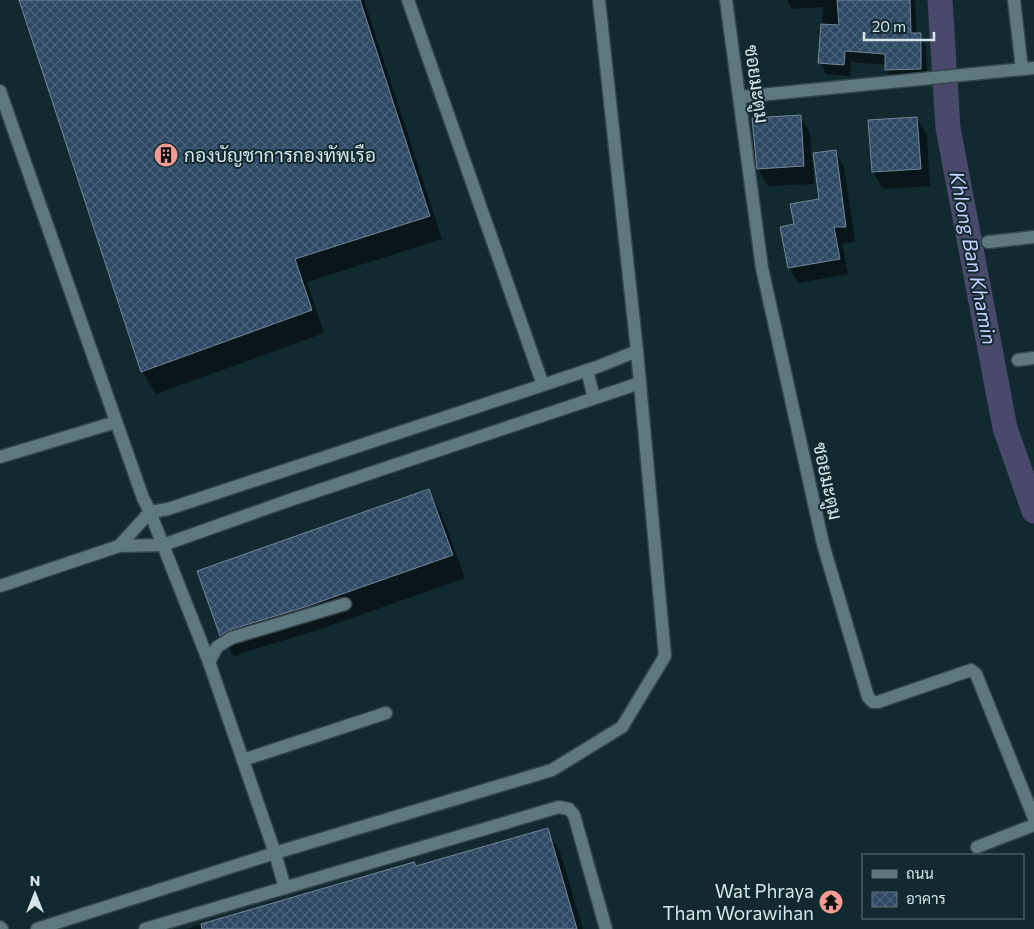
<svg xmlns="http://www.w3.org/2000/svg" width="1034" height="929" font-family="Commissioner,Sarabun,sans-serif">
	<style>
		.shadow { fill: #0007 }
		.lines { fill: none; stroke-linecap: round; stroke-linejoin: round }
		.canal { stroke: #48496b; stroke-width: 25 }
		.building { fill: url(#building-cross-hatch); stroke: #748697 }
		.minor-casing { stroke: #334549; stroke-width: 15 }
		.minor { stroke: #5d797f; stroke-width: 12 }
		.labels { text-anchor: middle; stroke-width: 4; stroke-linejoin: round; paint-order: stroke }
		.street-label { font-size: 19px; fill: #d6e5e9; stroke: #102a2f }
		.poi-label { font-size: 19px; fill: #d6e5e9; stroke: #102a2f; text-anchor: start }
		.water-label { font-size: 20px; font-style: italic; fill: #cacdff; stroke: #102a2f }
	</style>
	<defs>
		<pattern id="building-cross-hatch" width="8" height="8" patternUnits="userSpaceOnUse" patternTransform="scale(1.25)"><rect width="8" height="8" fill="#2d4964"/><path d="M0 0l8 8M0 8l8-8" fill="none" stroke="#4b637a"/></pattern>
	</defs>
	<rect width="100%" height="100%" fill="#102a2f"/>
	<!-- shadow -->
	<g class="shadow">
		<path d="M 21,0 L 364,0 L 442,239 L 307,282 L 324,333 L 156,394 L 142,371 Z"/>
		<path d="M 787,0 L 915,0 L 917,34 L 919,34 L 926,46 L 927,80 L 893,81 L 886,69 L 886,65 L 851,62 L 850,76 L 826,74 L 820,63 L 823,7 L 792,9 Z"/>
		<path d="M 800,116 L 810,133 L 814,184 L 768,186 L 758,169 L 753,119 Z"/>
		<path d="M 917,118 L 927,136 L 930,186 L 883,189 L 873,172 Z"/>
		<path d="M 835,151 L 844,167 L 855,242 L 842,243 L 848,274 L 798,283 L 789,267 L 795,225 L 821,200 Z"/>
		<path d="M 428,490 L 441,513 L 465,578 L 318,630 L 242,653 L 234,657 L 221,635 Z"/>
		<path d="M 547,830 L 560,852 L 583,929 L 187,929 L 414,863 L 416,867 Z"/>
	</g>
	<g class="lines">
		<!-- canal -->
		<path class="canal" d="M 940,0 L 948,128 L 1005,428 L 1034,511"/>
	</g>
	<!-- building -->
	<g class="building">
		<path d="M 19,0 L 360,0 L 430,216 L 295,259 L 312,310 L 141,372 Z"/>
		<path d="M 837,0 L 910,0 L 911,33 L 921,33 L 921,69 L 885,70 L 885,54 L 845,51 L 844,65 L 818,63 L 821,24 L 839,25 Z"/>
		<path d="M 801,115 L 804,166 L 757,169 L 752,118 Z"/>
		<path d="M 917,117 L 921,169 L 872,172 L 868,120 Z"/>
		<path d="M 836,150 L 846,227 L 834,227 L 840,259 L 788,268 L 780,227 L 794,224 L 790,204 L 819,199 L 813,153 Z"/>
		<path d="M 429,489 L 453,555 L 305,607 L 229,630 L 220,636 L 197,571 Z"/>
		<path d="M 548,828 L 577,929 L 202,929 L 201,924 L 414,862 L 416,866 Z"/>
	</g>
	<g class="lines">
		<defs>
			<g id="minor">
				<path d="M 408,0 L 543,385"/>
				<path d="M 726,0 L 762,268 L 823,544 L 868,697 L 873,702 L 878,702 L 971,670 L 976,674 L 1034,818"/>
				<path d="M 1014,0 L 1022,69"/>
				<path d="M 0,91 L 143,498 L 150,512 L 209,662"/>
				<path d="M 740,97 L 1034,68"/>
				<path d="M 988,242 L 1034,237"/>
				<path d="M 1018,360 L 1034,358"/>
				<path d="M 587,370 L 594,398"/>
				<path d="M 0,457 L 116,422"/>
				<path d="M 119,546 L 150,512 L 168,509 L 543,385 L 597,367 L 637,351"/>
				<path d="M 0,586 L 119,546 L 163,545 L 290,500 L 640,383"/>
				<path d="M 243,760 L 386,713"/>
				<path d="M 977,847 L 1034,825"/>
				<path d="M 285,888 L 275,853 L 209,662 L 217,647 L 231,638 L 345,604"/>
				<path d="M 0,927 L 2,929"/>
				<path d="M 37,929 L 275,853 L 552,770 L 622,727 L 665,656 L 637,351 L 599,0"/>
				<path d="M 145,929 L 559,807 L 569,809 L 574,815 L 606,929"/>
			</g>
		</defs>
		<!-- minor casing -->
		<use href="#minor" class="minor-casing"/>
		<!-- minor -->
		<use href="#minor" class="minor"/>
	</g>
	<!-- icons -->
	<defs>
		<symbol id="building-disc" viewBox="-11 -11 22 22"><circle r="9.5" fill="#f59c95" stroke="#102a2f"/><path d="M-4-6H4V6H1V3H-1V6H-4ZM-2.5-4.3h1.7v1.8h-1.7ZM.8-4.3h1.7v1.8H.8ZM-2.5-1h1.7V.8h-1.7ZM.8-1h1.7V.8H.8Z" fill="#111"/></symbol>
		<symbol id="temple-disc" viewBox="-11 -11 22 22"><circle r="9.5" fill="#f59c95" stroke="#102a2f"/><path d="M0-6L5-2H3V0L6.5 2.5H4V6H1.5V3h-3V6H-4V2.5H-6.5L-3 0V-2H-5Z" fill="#111"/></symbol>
	</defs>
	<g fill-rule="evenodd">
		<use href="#building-disc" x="152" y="141" width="28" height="28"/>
		<use href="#temple-disc" x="817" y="888" width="28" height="28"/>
	</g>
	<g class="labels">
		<!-- street labels -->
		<g class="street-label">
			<text transform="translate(757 84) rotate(82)" y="7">ซอยมะตูม</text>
			<text transform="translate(828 481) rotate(78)" y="7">ซอยมะตูม</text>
		</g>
		<!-- poi labels -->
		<g class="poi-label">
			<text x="184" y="162">กองบัญชาการกองทัพเรือ</text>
			<text x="814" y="898" text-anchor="end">Wat Phraya<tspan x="814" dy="22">Tham Worawihan</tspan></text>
		</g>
		<!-- water labels -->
		<g class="water-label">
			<text transform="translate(973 258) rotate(79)" y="7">Khlong Ban Khamin</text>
		</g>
	</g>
	<!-- legend -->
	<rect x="862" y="854" width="162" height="65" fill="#102a2f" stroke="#5f7579"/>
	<rect x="872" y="870" width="25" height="8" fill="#5d797f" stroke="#5f7579"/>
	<text x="906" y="879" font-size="15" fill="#d6e5e9">ถนน</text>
	<rect x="872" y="892" width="25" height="15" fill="url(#building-cross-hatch)" stroke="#5f7579"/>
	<text x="906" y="904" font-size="15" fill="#d6e5e9">อาคาร</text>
	<!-- north arrow -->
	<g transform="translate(35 894)" stroke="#102a2f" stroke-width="4" paint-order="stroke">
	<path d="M0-4L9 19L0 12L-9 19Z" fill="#d6e5e9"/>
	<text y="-8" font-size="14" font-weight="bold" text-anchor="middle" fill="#d6e5e9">N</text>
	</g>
	<!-- scale -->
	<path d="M864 32v8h70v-8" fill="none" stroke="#d6e5e9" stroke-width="2.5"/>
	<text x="872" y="32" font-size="15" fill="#d6e5e9" stroke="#102a2f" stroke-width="4" paint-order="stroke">20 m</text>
</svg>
